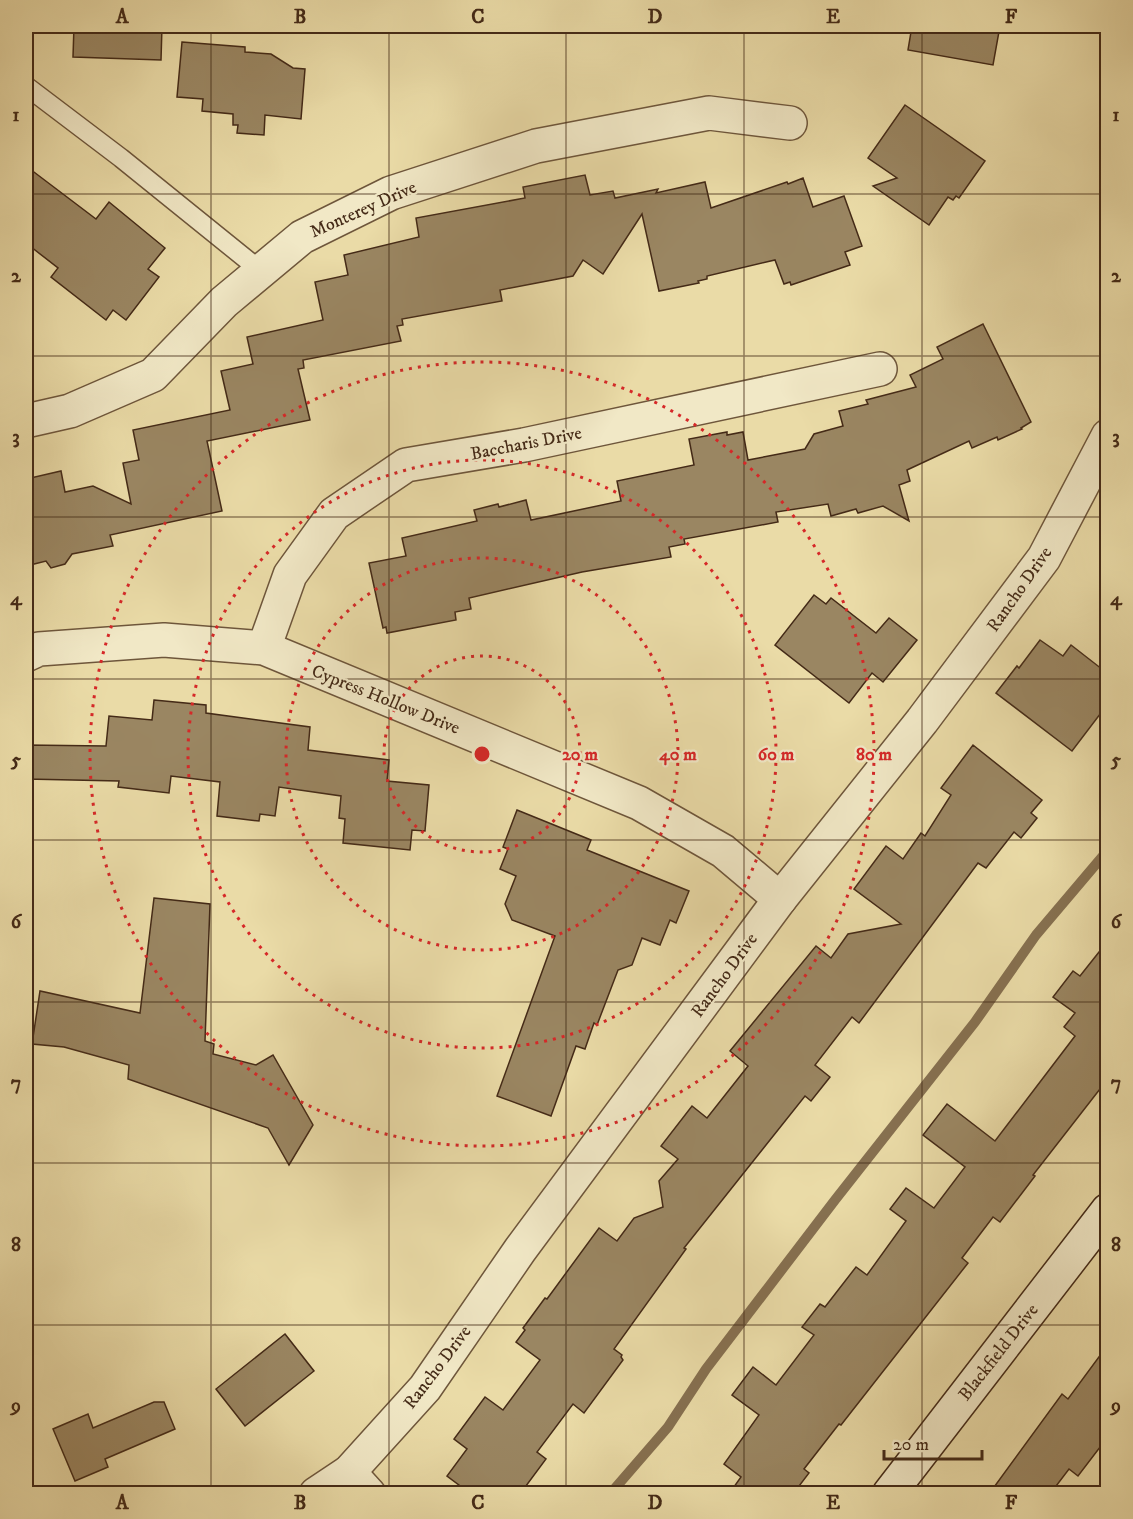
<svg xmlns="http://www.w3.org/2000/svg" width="1133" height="1519" font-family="'IM FELL DW Pica',serif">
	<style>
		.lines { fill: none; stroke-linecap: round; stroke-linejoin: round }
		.stream { stroke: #867050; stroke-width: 10 }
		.building { fill: #9a8662; stroke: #442a17; stroke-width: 1.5 }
		.lane-casing { stroke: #6e563b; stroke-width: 21 }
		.street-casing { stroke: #6e563b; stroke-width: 36 }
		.secondary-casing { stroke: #442a17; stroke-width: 36 }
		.lane { stroke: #f1e8c6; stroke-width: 18 }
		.street { stroke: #f1e8c6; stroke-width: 33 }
		.secondary { stroke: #f1e8c6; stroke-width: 33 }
		.grid { fill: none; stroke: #442a17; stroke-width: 1.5; stroke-opacity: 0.55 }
		.ring { fill: none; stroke: #d62828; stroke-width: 3; stroke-dasharray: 3 6 }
		.labels { text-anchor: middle; stroke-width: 4.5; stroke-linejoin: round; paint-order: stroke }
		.street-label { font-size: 18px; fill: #442a17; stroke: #f1e8c6 }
		.centre { fill: #d62828; stroke: #f1e8c6; stroke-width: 3 }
		.ring-label { font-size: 18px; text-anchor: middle; font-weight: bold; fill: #d62828; stroke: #f1e8c6; stroke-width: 4.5; stroke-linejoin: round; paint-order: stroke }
		.neatline { fill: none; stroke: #442a17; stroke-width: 2 }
		.grid-label { font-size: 20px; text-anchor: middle; font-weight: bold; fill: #442a17 }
	</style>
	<rect width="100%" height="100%" fill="#eadba7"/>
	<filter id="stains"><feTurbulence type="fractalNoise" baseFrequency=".00333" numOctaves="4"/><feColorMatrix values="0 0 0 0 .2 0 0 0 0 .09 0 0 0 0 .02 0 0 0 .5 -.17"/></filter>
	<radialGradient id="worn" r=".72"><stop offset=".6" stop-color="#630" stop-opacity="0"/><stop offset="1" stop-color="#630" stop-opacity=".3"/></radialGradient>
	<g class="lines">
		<!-- stream -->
		<path class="stream" d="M 610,1494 L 668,1427 L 706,1369 L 835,1200 L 975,1022 L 1036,935 L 1108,850"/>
	</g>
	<!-- building -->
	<g class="building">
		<path d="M 74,26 L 162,26 L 161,60 L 73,57 Z"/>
		<path d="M 912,26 L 1000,26 L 993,65 L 908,50 Z"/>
		<path d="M 182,42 L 245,47 L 245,52 L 271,54 L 293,68 L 305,69 L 301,119 L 265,115 L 264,135 L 237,133 L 238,125 L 233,125 L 233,114 L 202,111 L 203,99 L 177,97 Z"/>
		<path d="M 905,105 L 985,161 L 959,198 L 956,196 L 953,200 L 948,197 L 929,225 L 873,186 L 897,178 L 868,158 Z"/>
		<path d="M 26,166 L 96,219 L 109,202 L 165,248 L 148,269 L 159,277 L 126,320 L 113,310 L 106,320 L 51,277 L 58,268 L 26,243 Z"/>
		<path d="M 585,175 L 590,195 L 613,191 L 615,198 L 658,189 L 656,193 L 705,182 L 711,208 L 787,182 L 788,184 L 803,178 L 813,207 L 844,196 L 862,246 L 845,252 L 850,265 L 791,285 L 790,282 L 784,284 L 775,260 L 707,276 L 707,279 L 698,281 L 699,283 L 659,291 L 642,214 L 603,274 L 583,260 L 573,276 L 500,290 L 502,301 L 402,319 L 403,325 L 397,326 L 401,341 L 303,360 L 304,368 L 298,369 L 310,420 L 207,441 L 222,511 L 110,535 L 113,546 L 72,554 L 65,564 L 51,568 L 46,561 L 30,565 L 26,545 L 26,479 L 61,471 L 65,492 L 93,486 L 131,504 L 123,463 L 139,460 L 133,430 L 230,410 L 221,371 L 253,364 L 247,337 L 323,320 L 315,282 L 348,275 L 344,255 L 419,237 L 416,218 L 525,198 L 523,187 Z"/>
		<path d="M 983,324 L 1031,422 L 1021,428 L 1022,429 L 998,440 L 997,437 L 972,448 L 969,441 L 907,470 L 910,481 L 899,485 L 909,521 L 883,506 L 858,513 L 856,509 L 831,516 L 828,504 L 776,512 L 778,522 L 684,539 L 685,544 L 669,547 L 671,557 L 582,572 L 469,598 L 471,609 L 455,612 L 456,620 L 387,633 L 386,627 L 383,628 L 369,563 L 406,556 L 402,538 L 477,521 L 474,510 L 498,504 L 499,507 L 526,500 L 531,520 L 621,501 L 617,481 L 694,465 L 689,439 L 727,432 L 727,435 L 743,432 L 748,460 L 805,449 L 814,434 L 843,426 L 839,411 L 868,404 L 866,400 L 916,387 L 910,375 L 943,359 L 937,347 Z"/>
		<path d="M 814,595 L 826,604 L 831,598 L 876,633 L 889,618 L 917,640 L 883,682 L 872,673 L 849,703 L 775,645 Z"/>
		<path d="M 1040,640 L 1063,656 L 1071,645 L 1107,673 L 1107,705 L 1072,751 L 996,693 L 1017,666 L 1019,668 Z"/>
		<path d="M 154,700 L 206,705 L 206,713 L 310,727 L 308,750 L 389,760 L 387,781 L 429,785 L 425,831 L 412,830 L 410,850 L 343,843 L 345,819 L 339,818 L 341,796 L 279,787 L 275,816 L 260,814 L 259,821 L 217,816 L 220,782 L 171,776 L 169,793 L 118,787 L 119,781 L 26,779 L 26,745 L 106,746 L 109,716 L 152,720 Z"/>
		<path d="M 973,745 L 1042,800 L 1031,813 L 1037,818 L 1021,838 L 1014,832 L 986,868 L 978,863 L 859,1023 L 852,1017 L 815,1065 L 830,1077 L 811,1101 L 805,1096 L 684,1248 L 686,1249 L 614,1349 L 622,1355 L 621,1357 L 623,1360 L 584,1413 L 573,1404 L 537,1452 L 546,1459 L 520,1494 L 471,1494 L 447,1476 L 467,1449 L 454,1439 L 485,1397 L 503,1410 L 540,1360 L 516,1342 L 525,1330 L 523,1328 L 545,1298 L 547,1299 L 599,1228 L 617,1241 L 634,1218 L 663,1207 L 659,1181 L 678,1159 L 661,1146 L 692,1106 L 707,1118 L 748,1066 L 730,1051 L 816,946 L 831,958 L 848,934 L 901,924 L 854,889 L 886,846 L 903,859 L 921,833 L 925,836 L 951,795 L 941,788 Z"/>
		<path d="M 517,810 L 591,840 L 587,850 L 689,891 L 676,923 L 670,920 L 660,945 L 642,938 L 632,965 L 618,970 L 597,1025 L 594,1023 L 585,1049 L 576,1046 L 551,1116 L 497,1096 L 555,936 L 512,920 L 505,904 L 516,876 L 500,869 L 508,849 L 503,847 Z"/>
		<path d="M 154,898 L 210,904 L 205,1041 L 214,1044 L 213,1054 L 256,1065 L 273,1055 L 313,1125 L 289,1165 L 268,1128 L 128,1079 L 129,1065 L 64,1047 L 32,1044 L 40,991 L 140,1013 Z"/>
		<path d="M 1107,942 L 1107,1080 L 1033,1175 L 1035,1176 L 1000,1222 L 993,1217 L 962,1258 L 968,1263 L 841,1425 L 839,1424 L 804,1469 L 809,1473 L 793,1494 L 729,1494 L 741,1477 L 724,1464 L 759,1415 L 732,1395 L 753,1367 L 776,1385 L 814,1335 L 802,1327 L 820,1304 L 825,1307 L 856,1267 L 867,1275 L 906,1221 L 890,1209 L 906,1188 L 934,1208 L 965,1167 L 923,1135 L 947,1104 L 995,1141 L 1075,1036 L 1064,1027 L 1075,1013 L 1053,997 L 1073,971 L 1080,976 Z"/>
		<path d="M 285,1334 L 314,1371 L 245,1426 L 216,1389 Z"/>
		<path d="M 1107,1346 L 1107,1438 L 1078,1476 L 1069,1469 L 1050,1494 L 989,1494 L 1062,1394 L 1068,1399 Z"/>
		<path d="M 154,1402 L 164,1402 L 175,1429 L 105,1459 L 108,1467 L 75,1481 L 53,1429 L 88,1414 L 93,1428 Z"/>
	</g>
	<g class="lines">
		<defs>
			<path id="lane" d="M 26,86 L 121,158 L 261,271"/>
			<g id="street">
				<path d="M 26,421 L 70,411 L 153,375 L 224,302 L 302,237 L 391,193 L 536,146 L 709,113 L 790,123"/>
				<path d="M 264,648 L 290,575 L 334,514 L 406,465 L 524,445 L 880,369"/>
				<path d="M 26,655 L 39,649 L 164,640 L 264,648 L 639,803 L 723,851 L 780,899"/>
				<path d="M 349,1472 L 369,1494"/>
				<path d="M 316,1494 L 349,1472 L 425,1388 L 520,1250 L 780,899 L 922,721 L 1044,558 L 1108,436"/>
			</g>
			<path id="secondary" d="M 889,1494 L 1108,1210"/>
		</defs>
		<!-- lane casing -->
		<use href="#lane" class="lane-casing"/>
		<!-- street casing -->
		<use href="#street" class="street-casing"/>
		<!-- secondary casing -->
		<use href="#secondary" class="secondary-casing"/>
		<!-- lane -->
		<use href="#lane" class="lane"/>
		<!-- street -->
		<use href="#street" class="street"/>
		<!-- secondary -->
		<use href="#secondary" class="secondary"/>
	</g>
	<!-- grid -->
	<path class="grid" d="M 211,26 L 211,1494M 389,26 L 389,1494M 566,26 L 566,1494M 744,26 L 744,1494M 922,26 L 922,1494M 26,194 L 1108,194M 26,356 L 1108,356M 26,517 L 1108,517M 26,679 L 1108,679M 26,840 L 1108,840M 26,1002 L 1108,1002M 26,1163 L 1108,1163M 26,1325 L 1108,1325"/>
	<!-- distance rings -->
	<g class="ring">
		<circle cx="482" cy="754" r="98"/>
		<circle cx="482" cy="754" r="196"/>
		<circle cx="482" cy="754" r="294"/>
		<circle cx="482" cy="754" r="392"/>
	</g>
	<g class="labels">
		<!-- street labels -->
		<g class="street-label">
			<text transform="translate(363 209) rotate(-24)" y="6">Monterey Drive</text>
			<text transform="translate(526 443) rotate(-11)" y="6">Baccharis Drive</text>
			<text transform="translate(1019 589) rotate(-55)" y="6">Rancho Drive</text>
			<text transform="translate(386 699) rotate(22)" y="6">Cypress Hollow Drive</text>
			<text transform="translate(724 975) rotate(-54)" y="6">Rancho Drive</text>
			<text transform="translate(998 1352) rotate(-52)" y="6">Blackfield Drive</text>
			<text transform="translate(437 1367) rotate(-53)" y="6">Rancho Drive</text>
		</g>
	</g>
	<circle cx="482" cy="754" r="9" class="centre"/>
	<g class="ring-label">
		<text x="580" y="760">20 m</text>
		<text x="678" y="760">40 m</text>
		<text x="776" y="760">60 m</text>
		<text x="874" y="760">80 m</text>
	</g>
	<!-- margin -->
	<rect width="1133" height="1519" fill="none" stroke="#eadba7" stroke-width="66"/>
	<!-- scale -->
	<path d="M884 1450v9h98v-9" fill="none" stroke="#442a17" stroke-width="3"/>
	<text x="893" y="1450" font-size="18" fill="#442a17" stroke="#f1e8c6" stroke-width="4.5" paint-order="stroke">20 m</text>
	<rect x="33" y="33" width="1067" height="1453" class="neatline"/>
	<g class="grid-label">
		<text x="122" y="23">A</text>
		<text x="300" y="23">B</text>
		<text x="478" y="23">C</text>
		<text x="655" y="23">D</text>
		<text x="833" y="23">E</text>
		<text x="1011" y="23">F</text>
		<text x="16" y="121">1</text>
		<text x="1116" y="121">1</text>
		<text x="16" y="282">2</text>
		<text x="1116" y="282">2</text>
		<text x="16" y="443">3</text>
		<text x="1116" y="443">3</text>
		<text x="16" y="605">4</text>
		<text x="1116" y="605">4</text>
		<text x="16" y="766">5</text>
		<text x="1116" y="766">5</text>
		<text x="16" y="928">6</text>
		<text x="1116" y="928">6</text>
		<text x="16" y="1089">7</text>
		<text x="1116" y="1089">7</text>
		<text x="16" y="1251">8</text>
		<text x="1116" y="1251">8</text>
		<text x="16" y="1412">9</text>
		<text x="1116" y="1412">9</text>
		<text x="122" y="1509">A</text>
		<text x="300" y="1509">B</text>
		<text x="478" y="1509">C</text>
		<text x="655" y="1509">D</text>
		<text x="833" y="1509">E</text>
		<text x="1011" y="1509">F</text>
	</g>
	<rect width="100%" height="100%" filter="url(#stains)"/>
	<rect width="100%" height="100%" fill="url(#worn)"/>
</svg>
